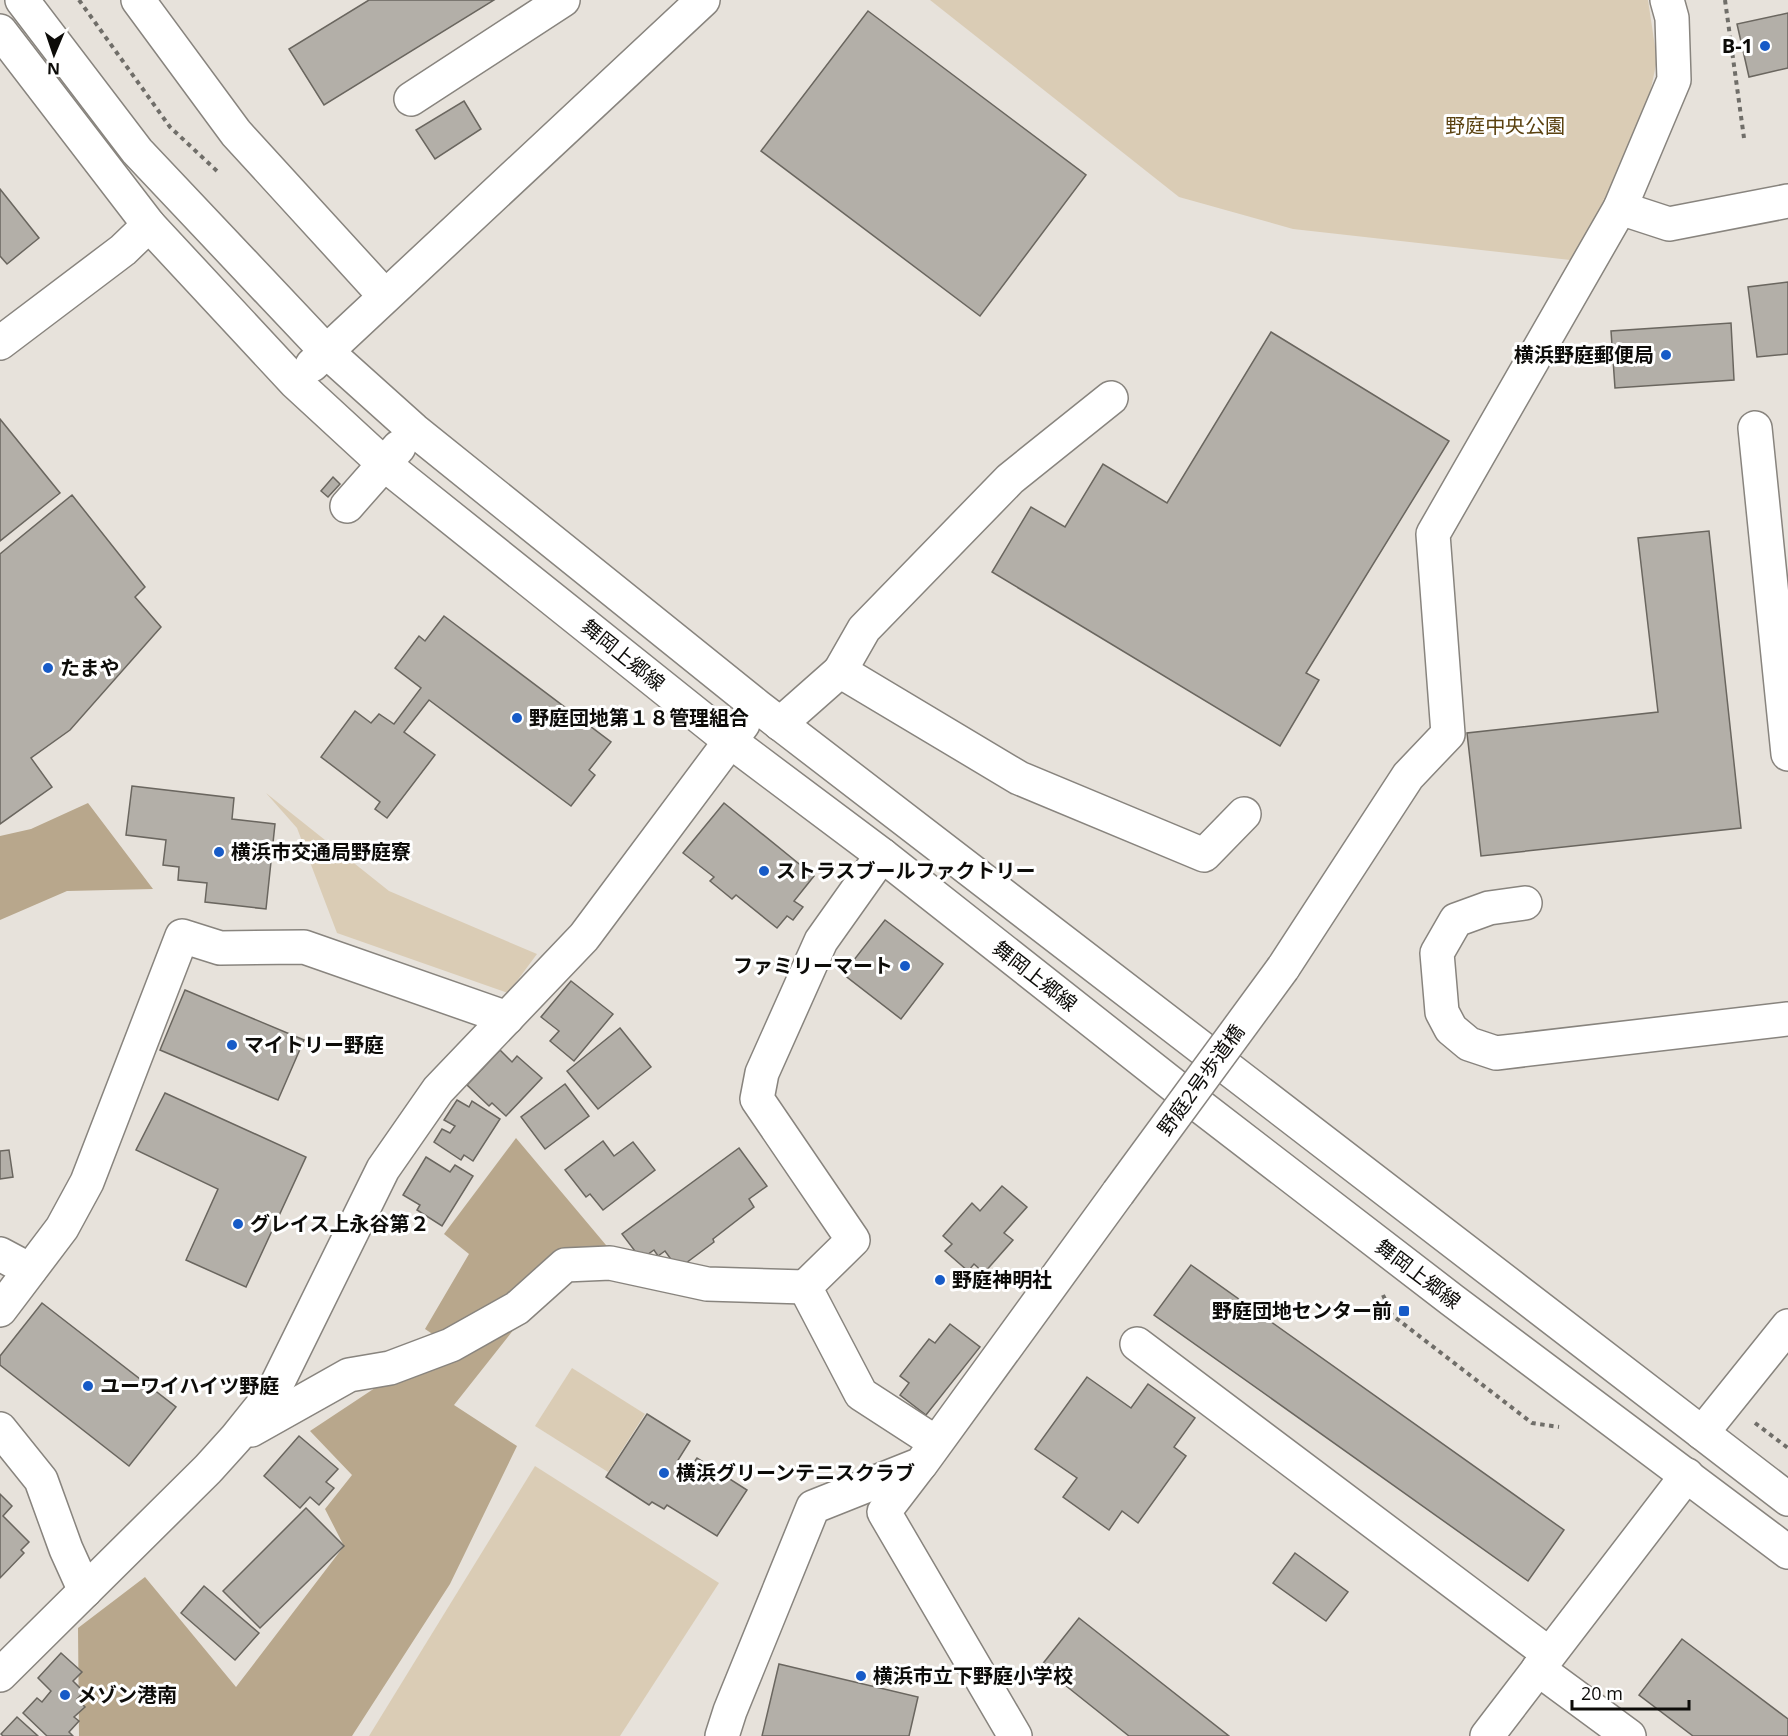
<svg xmlns="http://www.w3.org/2000/svg" width="1788" height="1736" font-family="'Open Sans','Noto Sans JP',sans-serif">
	<style>
		.green { fill: #daccb5 }
		.forest { fill: #b8a78c }
		.building { fill: #b3afa8; stroke: #6a665f; stroke-width: 1.5 }
		.lines { fill: none; stroke-linecap: round; stroke-linejoin: round }
		.minor-casing { stroke: #88847e; stroke-width: 36 }
		.path { stroke: #706e69; stroke-width: 4; stroke-dasharray: 4.5 4.5; stroke-linecap: butt }
		.minor { stroke: #fff; stroke-width: 33 }
		.minor-bridge-casing { stroke: #88847e; stroke-width: 36; stroke-linecap: butt }
		.minor-bridge { stroke: #fff; stroke-width: 33 }
		.poi-dot { fill: #175bc7; stroke: #fff; stroke-width: 2 }
		.labels { text-anchor: middle; stroke-width: 6; stroke-linejoin: round; paint-order: stroke }
		.poi-label { font-size: 20px; font-weight: bold; fill: #0d0c09; stroke: #fff; text-anchor: start }
		.park-label { font-size: 20px; fill: #5a410f; stroke: #fff }
		.street-label { font-size: 20px; fill: #0d0c09; stroke: #fff }
	</style>
	<rect width="100%" height="100%" fill="#e7e2db"/>
	<!-- green -->
	<g class="green">
		<path d="M 930,0 L 1648,0 L 1657,60 L 1641,136 L 1579,261 L 1293,229 L 1179,197 Z"/>
		<path d="M 266,793 L 389,891 L 537,954 L 508,993 L 337,933 L 297,828 Z"/>
		<path d="M 572,1368 L 645,1414 L 608,1472 L 535,1426 Z"/>
		<path d="M 535,1466 L 719,1583 L 620,1736 L 369,1736 Z"/>
	</g>
	<!-- forest -->
	<g class="forest">
		<path d="M 88,803 L 153,889 L 67,891 L 0,920 L 0,836 L 31,829 Z"/>
		<path d="M 516,1138 L 611,1251 L 510,1307 L 440,1339 L 425,1329 L 469,1254 L 444,1234 Z"/>
		<path d="M 518,1324 L 454,1405 L 517,1446 L 450,1584 L 352,1736 L 79,1736 L 78,1628 L 145,1577 L 236,1687 L 344,1546 L 325,1509 L 352,1475 L 310,1431 L 381,1384 Z"/>
	</g>
	<!-- building -->
	<g class="building">
		<path d="M 369,0 L 494,0 L 324,105 L 289,49 Z"/>
		<path d="M 868,11 L 1086,175 L 980,316 L 761,151 Z"/>
		<path d="M 1788,13 L 1788,68 L 1749,77 L 1737,24 Z"/>
		<path d="M 464,101 L 481,129 L 435,159 L 416,130 Z"/>
		<path d="M 0,189 L 39,238 L 7,264 L 0,256 Z"/>
		<path d="M 1788,282 L 1788,354 L 1757,357 L 1748,287 Z"/>
		<path d="M 1731,323 L 1734,380 L 1615,388 L 1611,331 Z"/>
		<path d="M 1271,332 L 1449,441 L 1306,673 L 1319,680 L 1280,746 L 992,572 L 1031,507 L 1065,527 L 1103,464 L 1167,503 Z"/>
		<path d="M 0,419 L 60,493 L 0,541 Z"/>
		<path d="M 333,477 L 340,484 L 328,497 L 321,491 Z"/>
		<path d="M 72,495 L 145,587 L 135,597 L 161,627 L 70,730 L 31,758 L 52,787 L 0,824 L 0,554 Z"/>
		<path d="M 1709,531 L 1741,828 L 1481,856 L 1467,733 L 1658,712 L 1638,538 Z"/>
		<path d="M 444,616 L 611,742 L 589,770 L 595,775 L 571,806 L 429,700 L 404,732 L 435,755 L 387,818 L 375,809 L 380,802 L 321,757 L 355,711 L 371,723 L 379,714 L 394,724 L 421,688 L 395,668 L 419,636 L 425,641 Z"/>
		<path d="M 132,786 L 234,798 L 232,819 L 275,824 L 266,909 L 205,902 L 207,883 L 178,880 L 179,867 L 163,865 L 166,840 L 126,835 Z"/>
		<path d="M 724,803 L 814,876 L 794,901 L 803,907 L 793,920 L 787,916 L 777,928 L 736,895 L 732,899 L 710,881 L 714,877 L 683,853 Z"/>
		<path d="M 885,920 L 943,964 L 901,1019 L 843,974 Z"/>
		<path d="M 571,981 L 613,1014 L 574,1061 L 550,1041 L 559,1031 L 541,1017 Z"/>
		<path d="M 185,990 L 304,1040 L 278,1100 L 160,1050 Z"/>
		<path d="M 620,1028 L 651,1067 L 598,1109 L 567,1071 Z"/>
		<path d="M 500,1050 L 512,1062 L 517,1056 L 542,1078 L 506,1116 L 492,1103 L 489,1106 L 467,1085 Z"/>
		<path d="M 565,1084 L 589,1116 L 545,1149 L 521,1117 Z"/>
		<path d="M 165,1093 L 306,1157 L 246,1287 L 186,1260 L 218,1189 L 136,1150 Z"/>
		<path d="M 457,1100 L 469,1107 L 472,1101 L 500,1119 L 473,1161 L 464,1155 L 461,1160 L 434,1142 L 442,1129 L 450,1133 L 455,1126 L 444,1120 Z"/>
		<path d="M 603,1141 L 614,1156 L 633,1142 L 655,1170 L 603,1210 L 590,1194 L 586,1197 L 565,1170 Z"/>
		<path d="M 739,1148 L 767,1186 L 749,1199 L 754,1207 L 713,1239 L 714,1242 L 678,1269 L 665,1251 L 658,1256 L 654,1250 L 641,1259 L 622,1234 Z"/>
		<path d="M 9,1150 L 13,1177 L 0,1179 L 0,1151 Z"/>
		<path d="M 426,1157 L 450,1172 L 455,1165 L 473,1176 L 442,1226 L 417,1210 L 420,1205 L 403,1195 Z"/>
		<path d="M 1002,1186 L 1027,1207 L 1004,1233 L 1013,1240 L 984,1273 L 974,1264 L 968,1271 L 945,1251 L 952,1244 L 943,1236 L 972,1203 L 980,1211 Z"/>
		<path d="M 1191,1265 L 1564,1530 L 1528,1581 L 1154,1315 Z"/>
		<path d="M 42,1303 L 176,1407 L 129,1466 L 0,1365 L 0,1356 Z"/>
		<path d="M 950,1324 L 980,1347 L 926,1415 L 900,1395 L 909,1383 L 900,1376 L 929,1339 L 935,1343 Z"/>
		<path d="M 1087,1377 L 1131,1408 L 1148,1384 L 1195,1418 L 1174,1447 L 1186,1456 L 1138,1523 L 1122,1511 L 1109,1530 L 1063,1497 L 1077,1478 L 1035,1449 Z"/>
		<path d="M 647,1414 L 690,1441 L 678,1460 L 690,1468 L 697,1458 L 747,1490 L 717,1536 L 667,1505 L 664,1509 L 652,1502 L 649,1505 L 606,1477 Z"/>
		<path d="M 299,1436 L 338,1469 L 326,1482 L 334,1488 L 319,1505 L 310,1497 L 300,1508 L 264,1476 Z"/>
		<path d="M 0,1494 L 12,1506 L 3,1516 L 29,1542 L 21,1550 L 24,1553 L 0,1578 Z"/>
		<path d="M 306,1508 L 344,1546 L 260,1628 L 223,1591 Z"/>
		<path d="M 1295,1553 L 1348,1592 L 1326,1621 L 1273,1583 Z"/>
		<path d="M 204,1586 L 259,1633 L 235,1660 L 181,1613 Z"/>
		<path d="M 1079,1618 L 1229,1736 L 1129,1736 L 1041,1666 Z"/>
		<path d="M 1682,1639 L 1788,1719 L 1788,1736 L 1693,1736 L 1639,1695 Z"/>
		<path d="M 61,1653 L 82,1672 L 73,1681 L 84,1692 L 77,1699 L 85,1707 L 74,1717 L 79,1721 L 69,1732 L 73,1736 L 47,1736 L 23,1713 L 37,1698 L 42,1702 L 51,1691 L 38,1678 Z"/>
		<path d="M 779,1664 L 918,1697 L 909,1736 L 762,1736 Z"/>
		<path d="M 17,1717 L 38,1736 L 3,1736 L 1,1734 Z"/>
	</g>
	<g class="lines">
		<defs>
			<g id="minor">
				<path d="M 22,0 L 137,151 L 326,351 L 414,430 L 757,706 L 1788,1499"/>
				<path d="M 138,0 L 236,133 L 385,296"/>
				<path d="M 0,31 L 149,225 L 295,382 L 384,464 L 730,741 L 882,855 L 1200,1106 L 1452,1300 L 1788,1552"/>
				<path d="M 411,99 L 563,0"/>
				<path d="M 1620,208 L 1669,224 L 1788,201"/>
				<path d="M 0,343 L 123,250 L 149,225"/>
				<path d="M 312,365 L 703,0"/>
				<path d="M 1755,428 L 1788,754"/>
				<path d="M 347,506 L 399,447"/>
				<path d="M 840,671 L 864,629 L 1010,479 L 1111,398"/>
				<path d="M 780,724 L 840,671 L 1019,778 L 1204,855 L 1244,814"/>
				<path d="M 882,855 L 821,941 L 762,1073 L 757,1099 L 853,1240 L 805,1287 L 861,1394 L 935,1442"/>
				<path d="M 1525,903 L 1489,908 L 1456,920 L 1437,953 L 1442,1012 L 1451,1029 L 1469,1044 L 1496,1053 L 1788,1019"/>
				<path d="M 1283,968 L 1408,776 L 1448,734 L 1433,534 L 1620,208 L 1674,80 L 1672,18 L 1667,0"/>
				<path d="M 0,1254 L 30,1270"/>
				<path d="M 0,1310 L 62,1228 L 87,1182 L 182,936 L 220,948 L 304,947 L 507,1018"/>
				<path d="M 1137,1344 L 1549,1654"/>
				<path d="M 0,1429 L 41,1480 L 66,1549 L 85,1591"/>
				<path d="M 251,1430 L 349,1375 L 390,1368 L 451,1345 L 517,1308 L 565,1265 L 610,1263 L 707,1284 L 805,1287"/>
				<path d="M 1702,1433 L 1788,1326"/>
				<path d="M 920,1465 L 884,1512 L 1015,1736"/>
				<path d="M 1538,1669 L 1629,1736"/>
				<path d="M 0,1675 L 208,1469 L 236,1438 L 273,1392 L 383,1169 L 438,1090 L 584,937 L 743,724"/>
				<path d="M 722,1736 L 730,1711 L 813,1507 L 921,1464 L 1118,1193"/>
				<path d="M 1487,1736 L 1687,1475"/>
			</g>
		</defs>
		<!-- minor casing -->
		<use href="#minor" class="minor-casing"/>
		<!-- path -->
		<g class="path">
			<path d="M 79,0 L 170,127 L 217,171"/>
			<path d="M 1725,0 L 1744,138"/>
			<path d="M 1383,1295 L 1392,1315 L 1532,1423 L 1559,1427"/>
			<path d="M 1755,1423 L 1788,1448"/>
		</g>
		<!-- minor -->
		<use href="#minor" class="minor"/>
		<defs>
			<path id="minor-bridge" d="M 1118,1193 L 1283,968"/>
		</defs>
		<!-- minor-bridge casing -->
		<use href="#minor-bridge" class="minor-bridge-casing"/>
		<!-- minor-bridge -->
		<use href="#minor-bridge" class="minor-bridge"/>
	</g>
	<!-- markers -->
	<g class="poi-dot">
		<circle cx="1765" cy="46" r="6"/>
		<circle cx="1666" cy="355" r="6"/>
		<circle cx="48" cy="668" r="6"/>
		<circle cx="517" cy="718" r="6"/>
		<circle cx="219" cy="852" r="6"/>
		<circle cx="764" cy="871" r="6"/>
		<circle cx="905" cy="966" r="6"/>
		<circle cx="232" cy="1045" r="6"/>
		<circle cx="238" cy="1224" r="6"/>
		<circle cx="940" cy="1280" r="6"/>
		<rect x="1398" y="1305" width="12" height="12" rx="3"/>
		<circle cx="88" cy="1386" r="6"/>
		<circle cx="664" cy="1473" r="6"/>
		<circle cx="861" cy="1676" r="6"/>
		<circle cx="65" cy="1695" r="6"/>
	</g>
	<g class="labels">
		<!-- poi labels -->
		<g class="poi-label">
			<text x="1753" y="53" text-anchor="end">B-1</text>
			<text x="1654" y="362" text-anchor="end">横浜野庭郵便局</text>
			<text x="60" y="675">たまや</text>
			<text x="529" y="725">野庭団地第１８管理組合</text>
			<text x="231" y="859">横浜市交通局野庭寮</text>
			<text x="776" y="878">ストラスブールファクトリー</text>
			<text x="893" y="973" text-anchor="end">ファミリーマート</text>
			<text x="244" y="1052">マイトリー野庭</text>
			<text x="250" y="1231">グレイス上永谷第２</text>
			<text x="952" y="1287">野庭神明社</text>
			<text x="1392" y="1318" text-anchor="end">野庭団地センター前</text>
			<text x="100" y="1393">ユーワイハイツ野庭</text>
			<text x="676" y="1480">横浜グリーンテニスクラブ</text>
			<text x="873" y="1683">横浜市立下野庭小学校</text>
			<text x="77" y="1702">メゾン港南</text>
		</g>
		<!-- park labels -->
		<g class="park-label">
			<text x="1505" y="133">野庭中央公園</text>
		</g>
		<!-- street labels -->
		<g class="street-label">
			<text transform="translate(623 655) rotate(39)" y="7">舞岡上郷線</text>
			<text transform="translate(1035 976) rotate(38)" y="7">舞岡上郷線</text>
			<text transform="translate(1201 1080) rotate(-54)" y="7">野庭2号歩道橋</text>
			<text transform="translate(1418 1274) rotate(37)" y="7">舞岡上郷線</text>
		</g>
	</g>
	<!-- north arrow -->
	<g transform="translate(54 54) rotate(182)" stroke="#ffffff" stroke-width="4.5" paint-order="stroke">
	<path d="M0-4.5L10 22L0 15L-10 22Z" fill="#0d0c09"/>
	<text y="-9" font-size="16" font-weight="bold" text-anchor="middle" fill="#0d0c09">N</text>
	</g>
	<!-- scale -->
	<path d="M1572 1700v9h117v-9" fill="none" stroke="#0d0c09" stroke-width="3"/>
	<text x="1581" y="1700" font-size="18" fill="#0d0c09" stroke="#ffffff" stroke-width="4.5" paint-order="stroke">20 m</text>
</svg>
